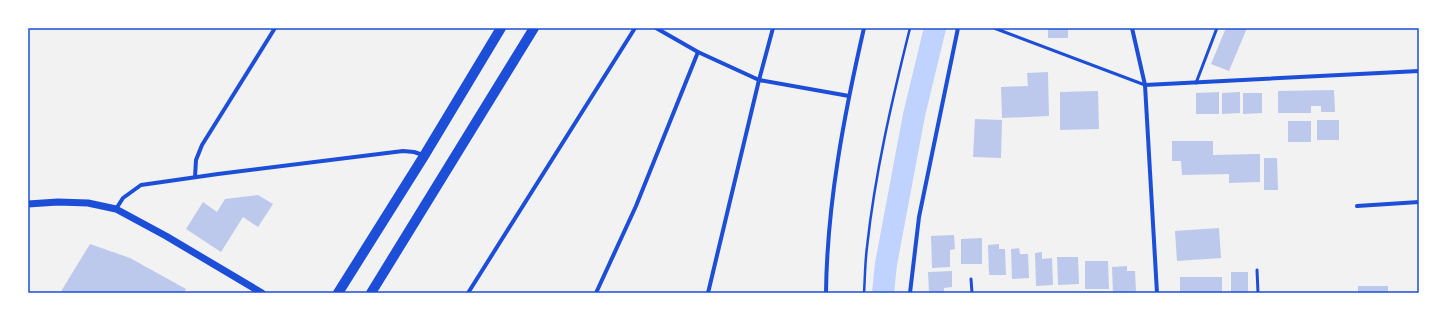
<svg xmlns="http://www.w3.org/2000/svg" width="1447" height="321" font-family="Jost,sans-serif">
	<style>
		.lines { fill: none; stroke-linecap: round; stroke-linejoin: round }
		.canal { stroke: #bfd3fe; stroke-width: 22 }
		.building { fill: #bdc9ec }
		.path { stroke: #1d4ed8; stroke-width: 2.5 }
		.service { stroke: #1d4ed8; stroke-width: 3 }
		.minor { stroke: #1d4ed8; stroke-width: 4 }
		.tertiary { stroke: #1d4ed8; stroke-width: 7 }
		.primary { stroke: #1d4ed8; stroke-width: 10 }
		.neatline { fill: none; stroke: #1d4ed8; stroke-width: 1.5 }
	</style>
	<rect width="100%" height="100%" fill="#f2f2f2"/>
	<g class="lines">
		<!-- canal -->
		<path class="canal" d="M 883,293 L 886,264 L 914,115 L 935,28"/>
	</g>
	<!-- building -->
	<g class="building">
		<rect x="1048" y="28" width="20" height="10"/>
		<path d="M 1226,28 L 1247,28 L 1229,71 L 1211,64 Z"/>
		<path d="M 1048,72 L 1049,116 L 1002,118 L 1001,87 L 1028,86 L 1027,73 Z"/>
		<path d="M 1334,90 L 1335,112 L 1321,112 L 1321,106 L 1311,106 L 1311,113 L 1278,113 L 1278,91 Z"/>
		<path d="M 1098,91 L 1099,129 L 1060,130 L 1060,92 Z"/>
		<path d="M 1219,92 L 1219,114 L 1196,114 L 1196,93 Z"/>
		<path d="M 1240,92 L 1240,113 L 1222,114 L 1222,93 Z"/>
		<path d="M 1243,93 L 1262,93 L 1262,113 L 1243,114 Z"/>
		<path d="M 975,119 L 1002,120 L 1001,158 L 973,157 Z"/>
		<rect x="1317" y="120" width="22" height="20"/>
		<rect x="1288" y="121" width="23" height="21"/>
		<path d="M 1172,141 L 1213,141 L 1213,155 L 1260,154 L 1260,182 L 1229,183 L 1229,174 L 1182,175 L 1181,161 L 1172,161 Z"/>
		<path d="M 1264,158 L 1277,158 L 1278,190 L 1264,190 Z"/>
		<path d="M 258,195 L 273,204 L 258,227 L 243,217 L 221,252 L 186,229 L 203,202 L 217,212 L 225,199 Z"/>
		<path d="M 1219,228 L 1221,258 L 1177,261 L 1175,231 Z"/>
		<path d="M 954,235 L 955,249 L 950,250 L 950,267 L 932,268 L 931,236 Z"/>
		<path d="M 982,238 L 982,264 L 961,264 L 961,239 Z"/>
		<path d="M 90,244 L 130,258 L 186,289 L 184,293 L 60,293 Z"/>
		<path d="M 999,244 L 999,249 L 1005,249 L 1006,275 L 989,275 L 988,245 Z"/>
		<path d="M 1019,248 L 1020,254 L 1028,254 L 1029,278 L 1012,279 L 1011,249 Z"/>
		<path d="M 1042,252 L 1042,259 L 1052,258 L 1053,285 L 1036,286 L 1035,253 Z"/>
		<path d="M 1057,257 L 1078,257 L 1079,284 L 1058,285 Z"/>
		<path d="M 1085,261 L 1108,261 L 1109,289 L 1085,289 Z"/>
		<path d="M 1127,266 L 1127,271 L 1135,271 L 1136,292 L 1113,293 L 1112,267 Z"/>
		<path d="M 952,271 L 952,287 L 944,288 L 944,293 L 929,293 L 928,272 Z"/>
		<rect x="1231" y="272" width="17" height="21"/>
		<rect x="1180" y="277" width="42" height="16"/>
		<rect x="1358" y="286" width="30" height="7"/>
	</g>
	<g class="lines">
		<!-- path -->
		<path class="path" d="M 864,293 C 865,278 865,262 867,247 C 875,173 892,100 910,28"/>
		<!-- service -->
		<g class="service">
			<path d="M 994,28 L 1145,85"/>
			<path d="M 1196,83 L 1217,28"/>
			<path d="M 1257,270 L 1258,293"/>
			<path d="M 971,279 L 972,293"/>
		</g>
		<!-- minor -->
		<g class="minor">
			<path d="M 656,28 L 698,52 L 759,80 L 849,96"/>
			<path d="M 1132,28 L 1145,85 L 1157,293"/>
			<path d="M 1145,85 L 1419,71"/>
			<path d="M 195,177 L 196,160 L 202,145 L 275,28"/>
			<path d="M 1357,206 L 1419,202"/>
			<path d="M 116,209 L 123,198 L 141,185 L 218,174 L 403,151 L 414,152 L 423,155"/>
			<path d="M 468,293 L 635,28"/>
			<path d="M 596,293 L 636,206 L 698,52"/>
			<path d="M 708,293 L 759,80 L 773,28"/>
			<path d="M 826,293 C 827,204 844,115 864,28"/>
			<path d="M 910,293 L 919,217 L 958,28"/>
		</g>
		<!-- tertiary -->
		<path class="tertiary" d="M 28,204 L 58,202 L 88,203 L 116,209 L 166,236 L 262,293"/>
		<!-- primary -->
		<g class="primary">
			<path d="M 338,293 L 424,156 L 501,28"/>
			<path d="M 371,293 L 534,28"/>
		</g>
	</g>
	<!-- border -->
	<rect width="1447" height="321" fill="none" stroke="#ffffff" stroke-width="58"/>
	<rect x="29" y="29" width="1389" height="263" class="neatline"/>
</svg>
